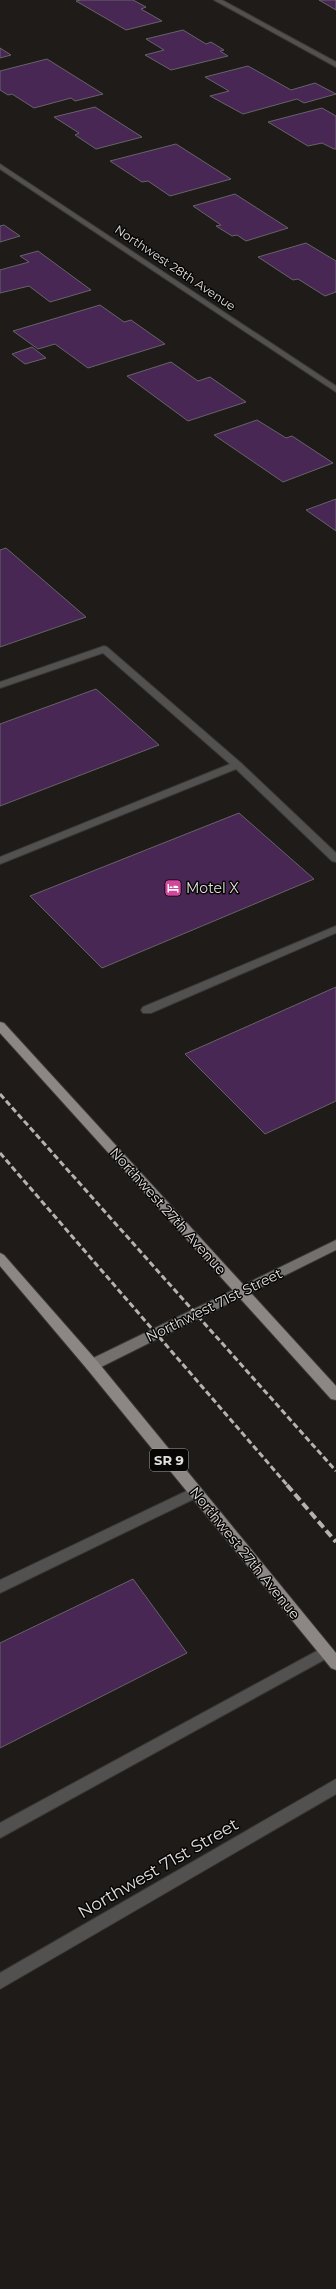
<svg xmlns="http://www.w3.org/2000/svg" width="336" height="2289" font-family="Montserrat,sans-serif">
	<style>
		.building { fill: #492755; stroke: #666367 }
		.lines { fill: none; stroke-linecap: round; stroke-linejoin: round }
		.lane-casing { stroke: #393734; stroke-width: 2 }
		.street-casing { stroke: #393734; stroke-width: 2 }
		.secondary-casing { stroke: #393734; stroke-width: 2 }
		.primary-casing { stroke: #393734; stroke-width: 2 }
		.lane { fill: #535150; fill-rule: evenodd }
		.street { fill: #535150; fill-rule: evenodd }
		.secondary { fill: #73706e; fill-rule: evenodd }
		.primary { fill: #8c8785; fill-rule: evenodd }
		.rail-far1 { stroke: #b5b3b0; stroke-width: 3; stroke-dasharray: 6 3; stroke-linecap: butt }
		.rail { stroke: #b5b3b0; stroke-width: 4; stroke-dasharray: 8 4; stroke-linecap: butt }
		.labels { text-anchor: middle; stroke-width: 3; stroke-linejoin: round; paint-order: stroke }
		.far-street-label { font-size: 12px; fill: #e2e0de; stroke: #070605 }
		.shield { fill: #070605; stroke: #a09f9d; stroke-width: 1 }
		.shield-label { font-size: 13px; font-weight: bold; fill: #e2e0de }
		.poi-label { font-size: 14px; fill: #e2e0de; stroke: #070605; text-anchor: start }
		.street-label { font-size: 14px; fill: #e2e0de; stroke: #070605 }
		.near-street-label { font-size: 17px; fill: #e2e0de; stroke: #070605 }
	</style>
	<rect width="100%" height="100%" fill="#1e1b18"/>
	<!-- building -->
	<g class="building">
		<path d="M 81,0 L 133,0 L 146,7 L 141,9 L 162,21 L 126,30 L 76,1 Z"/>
		<path d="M 319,0 L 336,0 L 336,10 Z"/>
		<path d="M 183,30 L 206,44 L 211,42 L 224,50 L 220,51 L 228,56 L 171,70 L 145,55 L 164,50 L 146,39 Z"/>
		<path d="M 0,48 L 11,55 L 0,58 Z"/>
		<path d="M 47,59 L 103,94 L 75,101 L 71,98 L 34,108 L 12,94 L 8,95 L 0,90 L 0,71 Z"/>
		<path d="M 248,66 L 291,90 L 315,83 L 336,94 L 304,103 L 297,99 L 243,114 L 210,96 L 229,91 L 205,77 Z"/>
		<path d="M 95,107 L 142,137 L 96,149 L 75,135 L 79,133 L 54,117 Z"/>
		<path d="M 322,108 L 336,116 L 336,149 L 334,149 L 322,143 L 308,146 L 268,122 Z"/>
		<path d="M 176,144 L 231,179 L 170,196 L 148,181 L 142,182 L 110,161 Z"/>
		<path d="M 235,194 L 288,228 L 246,241 L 237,235 L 232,236 L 216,226 L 221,225 L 193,206 Z"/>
		<path d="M 4,225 L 20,236 L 0,242 L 0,226 Z"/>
		<path d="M 306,243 L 336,261 L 336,292 L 325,296 L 298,279 L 293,280 L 258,257 Z"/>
		<path d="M 38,251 L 91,290 L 50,302 L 29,286 L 0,293 L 0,270 L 29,262 L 20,256 Z"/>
		<path d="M 100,305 L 124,322 L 131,320 L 165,344 L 88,368 L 55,344 L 38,349 L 13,331 Z"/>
		<path d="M 32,347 L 46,358 L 25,364 L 12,354 Z"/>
		<path d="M 171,362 L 198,381 L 210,377 L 246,402 L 188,421 L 127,376 Z"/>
		<path d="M 257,420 L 286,438 L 292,436 L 333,463 L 283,482 L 214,435 Z"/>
		<path d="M 336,499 L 336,531 L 306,510 Z"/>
		<path d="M 6,548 L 86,617 L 0,647 L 0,550 Z"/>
		<path d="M 96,689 L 159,745 L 0,806 L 0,724 Z"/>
		<path d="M 239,813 L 314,879 L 102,968 L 30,896 Z"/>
		<path d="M 336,987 L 336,1101 L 265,1134 L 185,1054 Z"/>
		<path d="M 133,1579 L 187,1653 L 0,1748 L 0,1643 Z"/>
	</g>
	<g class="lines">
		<defs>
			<g id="lane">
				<path d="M 104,646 L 107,647 L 241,763 L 336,853 L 336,862 L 332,861 L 236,769 L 0,864 L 0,857 L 230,764 L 103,653 L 0,688 L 0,682 Z"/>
				<path d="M 336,926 L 336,933 L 151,1013 L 143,1013 L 141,1010 L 143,1007 Z"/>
				<path d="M 195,1487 L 200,1488 L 202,1492 L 200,1496 L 0,1593 L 0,1580 Z"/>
				<path d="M 326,1646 L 331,1648 L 333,1652 L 331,1656 L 0,1838 L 0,1823 Z"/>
			</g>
			<g id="street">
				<path d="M 214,0 L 222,0 L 336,62 L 336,67 Z"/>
				<path d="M 0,164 L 336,386 L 336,392 L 0,169 Z"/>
				<path d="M 336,1779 L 336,1794 L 0,1989 L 0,1973 Z"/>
			</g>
			<path id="secondary" d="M 336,1240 L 336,1250 L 97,1369 L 87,1369 L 85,1365 L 87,1361 Z"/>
			<g id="primary">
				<path d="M 0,1022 L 4,1023 L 336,1386 L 336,1400 L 331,1399 L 0,1033 Z"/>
				<path d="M 0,1253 L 4,1255 L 97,1361 L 336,1653 L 336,1670 L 331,1668 L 87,1369 L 0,1266 Z"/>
			</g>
		</defs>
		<!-- lane casing -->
		<use href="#lane" class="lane-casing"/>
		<!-- street casing -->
		<use href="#street" class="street-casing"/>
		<!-- secondary casing -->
		<use href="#secondary" class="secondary-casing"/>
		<!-- primary casing -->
		<use href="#primary" class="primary-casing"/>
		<!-- lane -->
		<use href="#lane" class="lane"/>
		<!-- street -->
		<use href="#street" class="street"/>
		<!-- secondary -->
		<use href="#secondary" class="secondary"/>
		<!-- primary -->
		<use href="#primary" class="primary"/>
		<!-- rail-far1 -->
		<g class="rail-far1">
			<path d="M 0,1094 L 336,1471"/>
			<path d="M 0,1153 L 288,1486"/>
		</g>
		<!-- rail -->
		<path class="rail" d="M 287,1485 L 336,1542"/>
	</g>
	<!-- icons -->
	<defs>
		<symbol id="hotel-square" viewBox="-11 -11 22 22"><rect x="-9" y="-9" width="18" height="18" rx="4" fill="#d1479c" stroke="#070605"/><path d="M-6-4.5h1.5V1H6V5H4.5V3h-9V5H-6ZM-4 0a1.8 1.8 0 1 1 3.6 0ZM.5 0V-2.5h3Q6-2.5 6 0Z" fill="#fff"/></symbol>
	</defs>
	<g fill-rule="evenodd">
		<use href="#hotel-square" x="163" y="878" width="20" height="20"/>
	</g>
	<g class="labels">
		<!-- far-street labels -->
		<g class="far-street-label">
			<text transform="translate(175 268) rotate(34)" y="4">Northwest 28th Avenue</text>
		</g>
		<!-- shield labels -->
		<rect class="shield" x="150" y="1449" width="38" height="22" rx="3"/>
		<g class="shield-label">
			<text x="169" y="1465">SR 9</text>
		</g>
		<!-- poi labels -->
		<g class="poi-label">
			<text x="186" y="893">Motel X</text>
		</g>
		<!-- street labels -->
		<g class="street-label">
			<text transform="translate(168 1211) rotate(48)" y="5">Northwest 27th Avenue</text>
			<text transform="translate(214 1305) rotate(-26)" y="5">Northwest 71st Street</text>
			<text transform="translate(245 1553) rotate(51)" y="5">Northwest 27th Avenue</text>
		</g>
		<!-- near-street labels -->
		<g class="near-street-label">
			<text transform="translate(158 1868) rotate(-30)" y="6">Northwest 71st Street</text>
		</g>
	</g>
</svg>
